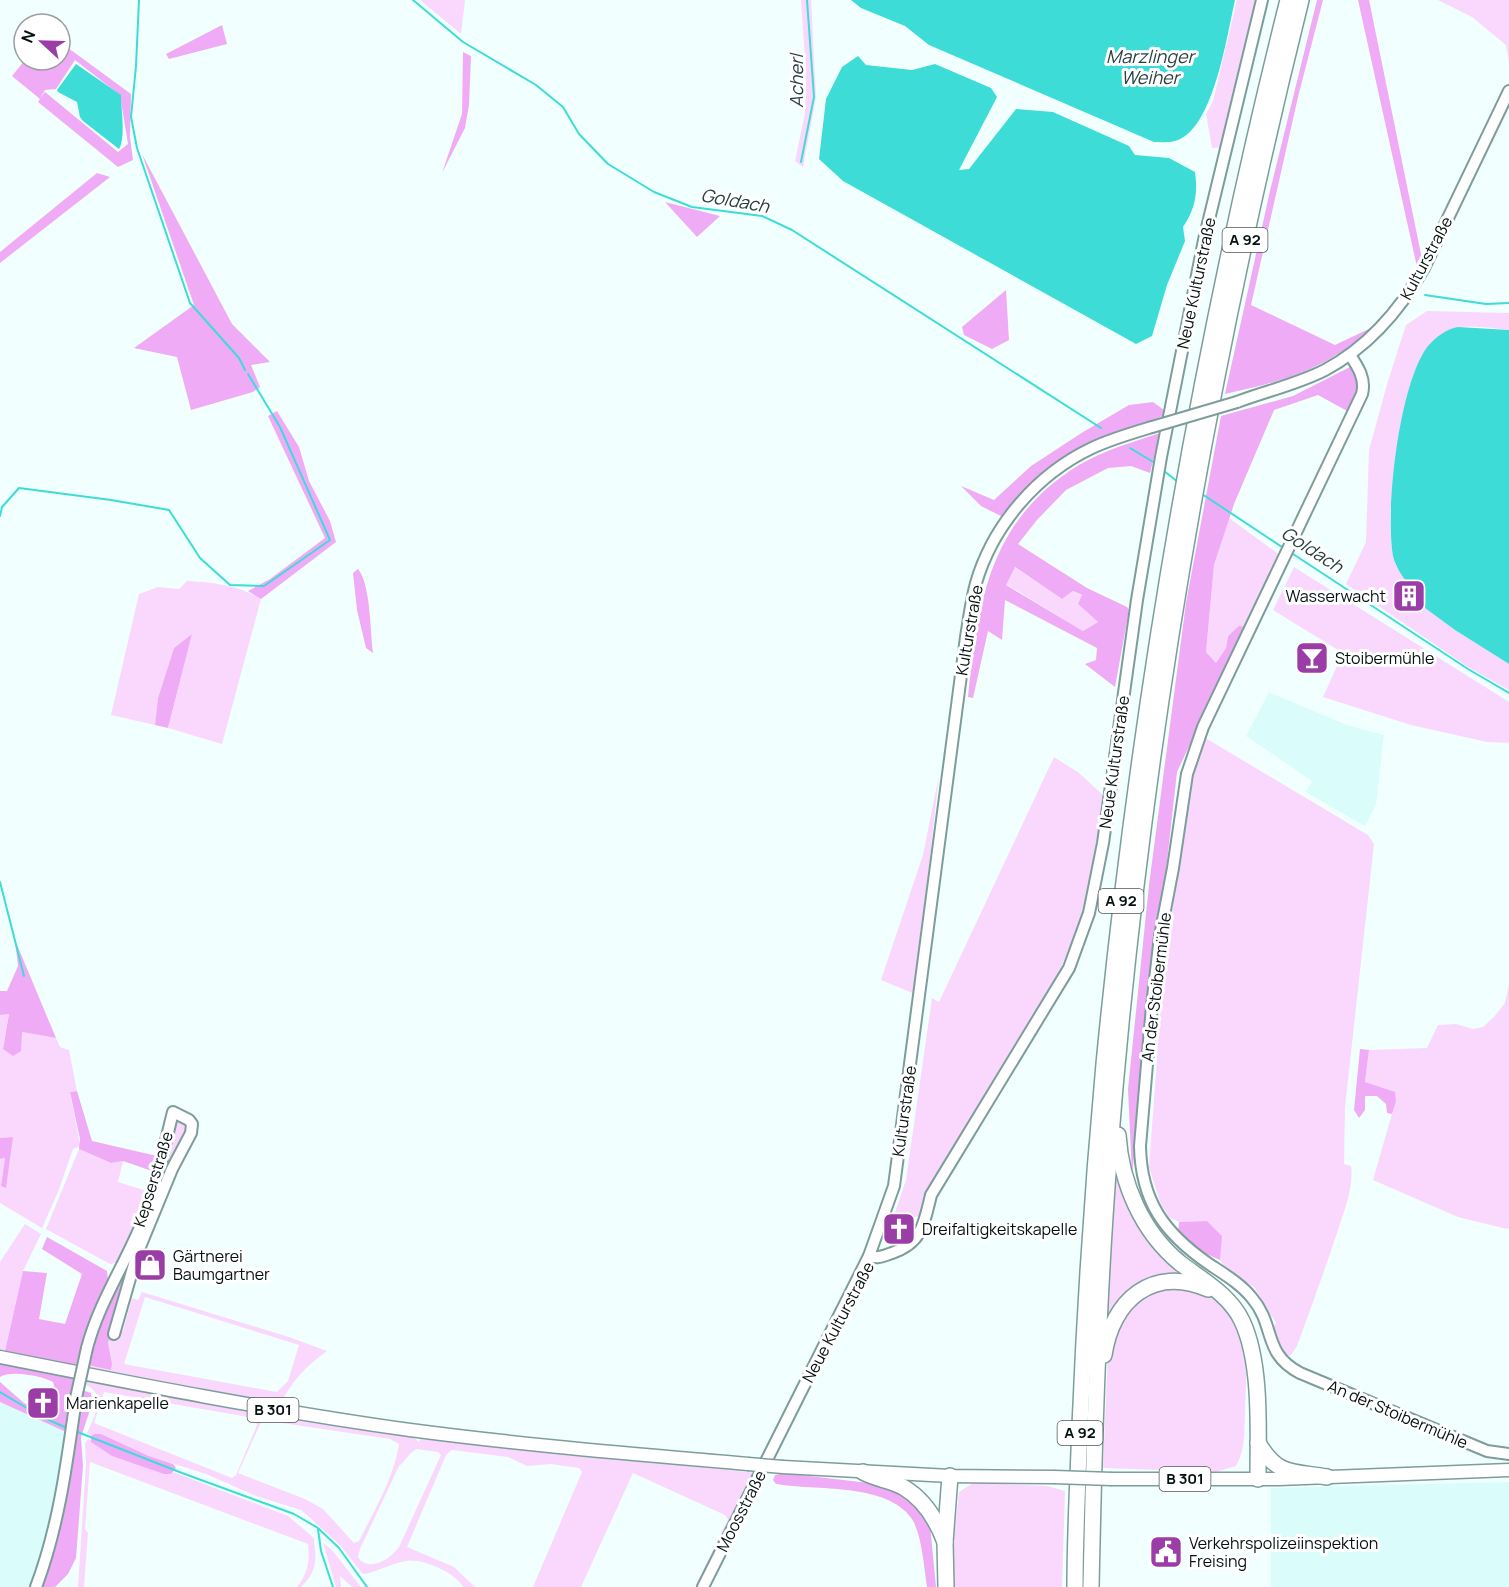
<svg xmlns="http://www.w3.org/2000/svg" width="1509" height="1587" font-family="Manrope,sans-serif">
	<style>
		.built { fill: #dafdfb }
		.green { fill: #fad8fd; fill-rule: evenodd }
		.forest { fill: #f0abf7; fill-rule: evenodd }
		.water { fill: #3ddcd7 }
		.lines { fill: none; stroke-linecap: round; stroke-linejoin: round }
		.stream { stroke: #3ddcd7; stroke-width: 2 }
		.minor-casing { stroke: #7d9d9b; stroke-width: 14 }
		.major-casing { stroke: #7d9d9b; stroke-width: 15 }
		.highway-casing { stroke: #7d9d9b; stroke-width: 18 }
		.minor { stroke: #fff; stroke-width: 10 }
		.major { stroke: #fff; stroke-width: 12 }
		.highway { stroke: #fff; stroke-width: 15 }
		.minor-bridge-casing { stroke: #7d9d9b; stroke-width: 14; stroke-linecap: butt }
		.major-bridge-casing { stroke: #7d9d9b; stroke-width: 15; stroke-linecap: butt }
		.minor-bridge { stroke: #fff; stroke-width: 10 }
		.major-bridge { stroke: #fff; stroke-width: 12 }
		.labels { text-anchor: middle; stroke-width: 6; stroke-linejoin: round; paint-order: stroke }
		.shield { fill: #fff; stroke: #505858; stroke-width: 1.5 }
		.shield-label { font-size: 15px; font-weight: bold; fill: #051110 }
		.street-label { font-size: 16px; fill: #051110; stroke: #fff }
		.poi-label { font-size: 16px; fill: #051110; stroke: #fff; text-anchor: start }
		.water-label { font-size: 18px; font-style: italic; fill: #27403f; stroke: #fff }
	</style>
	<rect width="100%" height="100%" fill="#f1fffe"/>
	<!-- built -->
	<g class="built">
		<path d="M 1269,692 L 1347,725 L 1384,735 L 1376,805 L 1365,826 L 1306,792 L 1312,781 L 1246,736 Z"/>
		<path d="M 0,1402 L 66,1432 L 64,1461 L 52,1518 L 43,1550 L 30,1587 L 0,1587 Z"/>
		<path d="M 1509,1482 L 1509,1587 L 1271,1587 L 1271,1488 Z"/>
	</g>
	<!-- green -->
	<g class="green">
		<path d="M 420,0 L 465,0 L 461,34 Z"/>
		<path d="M 801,0 L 811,0 L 816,97 L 803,167 L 795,161 L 805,113 L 806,74 Z"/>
		<path d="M 1237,0 L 1258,0 L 1224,147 L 1212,148 L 1206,114 L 1213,101 Z"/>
		<path d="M 1438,0 L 1509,0 L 1509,62 L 1506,45 L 1472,17 Z"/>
		<path d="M 1427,311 L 1509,313 L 1509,330 C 1490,328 1467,323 1448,330 C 1440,338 1428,346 1422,356 C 1400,394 1383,518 1394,560 C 1397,571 1405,579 1411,588 L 1418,587 L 1422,591 L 1421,598 L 1423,600 L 1425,608 L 1455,630 L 1509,664 L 1509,690 L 1468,667 L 1346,584 L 1366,542 L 1369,450 L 1388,381 L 1406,325 Z"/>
		<path d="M 1229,518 L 1280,555 L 1245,627 L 1228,635 L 1226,648 L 1216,664 L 1206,652 L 1214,565 Z"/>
		<path d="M 1014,567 L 1062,599 L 1073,591 L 1082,596 L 1078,604 L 1098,622 L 1083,631 L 1006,584 Z"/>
		<path d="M 1294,567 L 1509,702 L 1509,743 L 1487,742 L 1411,725 L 1323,697 L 1343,653 L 1273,610 Z"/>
		<path d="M 187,581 C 213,582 240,586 261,599 L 222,744 L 168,728 L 192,634 L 174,648 L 158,698 L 155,725 L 111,715 L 139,594 L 158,587 L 179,589 Z"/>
		<path d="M 1202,736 L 1368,835 L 1374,844 L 1345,1107 L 1344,1164 L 1351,1166 C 1354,1187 1344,1211 1338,1230 C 1325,1269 1311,1308 1297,1346 L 1291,1355 L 1284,1357 L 1279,1352 L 1272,1329 L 1276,1323 L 1254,1287 L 1228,1272 L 1220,1260 L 1221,1235 L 1207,1221 L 1179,1222 L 1169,1217 L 1160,1202 L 1149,1167 L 1162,991 L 1188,780 Z"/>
		<path d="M 1054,757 L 1079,773 L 1104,796 L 1084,913 L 1060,969 L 924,1202 L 921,1215 L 890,1227 L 906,1180 L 932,998 L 939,1002 Z"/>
		<path d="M 939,775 L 915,994 L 881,980 L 923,855 Z"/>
		<path d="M 1509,984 L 1509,1228 L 1507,1229 L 1458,1217 L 1373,1180 L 1396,1100 L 1365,1082 L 1369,1050 L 1427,1048 L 1438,1025 L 1456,1024 L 1473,1029 L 1483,1027 L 1494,1017 L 1505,1003 Z"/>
		<path d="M 9,1013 L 3,1048 L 22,1032 L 56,1038 L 60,1047 L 69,1050 L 77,1091 L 70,1092 L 80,1146 L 73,1149 L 58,1192 L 42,1228 L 0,1203 L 0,1159 L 5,1158 L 1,1185 L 12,1137 L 0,1138 L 0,1015 Z"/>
		<path d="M 180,1120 L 185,1122 L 189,1129 L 127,1274 L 122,1273 L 175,1122 Z"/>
		<path d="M 79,1149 L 111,1163 L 123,1161 L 118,1182 L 150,1192 L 121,1262 L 110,1264 L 46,1229 Z"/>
		<path d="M 1117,1166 L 1124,1188 L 1201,1281 L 1180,1275 L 1109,1317 L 1107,1316 Z"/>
		<path d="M 25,1224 L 41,1234 L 23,1271 L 5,1351 L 0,1350 L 0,1262 Z"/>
		<path d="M 1171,1284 C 1189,1288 1209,1291 1222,1303 C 1252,1331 1246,1376 1245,1412 C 1244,1431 1246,1449 1236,1466 L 1216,1472 L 1103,1468 L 1108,1351 L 1129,1304 Z"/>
		<path d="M 142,1292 L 289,1337 L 327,1351 C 306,1366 291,1382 280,1405 L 87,1368 L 88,1365 L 112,1363 L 108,1343 L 111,1331 L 123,1331 L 132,1298 L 138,1300 ZM 145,1297 L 299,1345 L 288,1381 L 277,1392 L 124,1364 Z"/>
		<path d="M 85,1379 L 408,1433 L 419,1442 L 420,1439 L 758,1473 L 698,1587 L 695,1587 L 728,1519 L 725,1515 L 633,1473 L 581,1587 L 533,1587 L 582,1472 L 579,1468 L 551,1464 L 527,1466 L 508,1457 L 452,1450 L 446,1455 L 407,1547 L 454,1567 L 475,1587 L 463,1587 C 456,1573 422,1558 406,1561 C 392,1563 379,1571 365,1574 L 362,1573 L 340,1545 L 301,1510 L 256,1496 L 206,1474 L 149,1456 L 101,1434 L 91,1436 L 87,1433 C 95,1414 109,1393 83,1384 ZM 104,1392 L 254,1418 L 257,1425 L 236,1475 L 232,1478 L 94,1423 ZM 262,1420 L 390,1439 L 399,1444 C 394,1478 374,1511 359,1541 L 354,1543 L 323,1509 L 305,1499 L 238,1473 ZM 417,1449 L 438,1452 L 441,1455 L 399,1547 C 391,1559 368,1573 358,1557 L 360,1549 L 399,1466 C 406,1461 409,1452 417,1449 Z"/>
		<path d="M 88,1439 L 171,1474 L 173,1472 L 288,1516 L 314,1538 C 316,1561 318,1570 301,1587 L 297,1587 C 308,1573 310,1561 308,1544 L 90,1462 L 85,1529 L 88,1533 L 84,1587 L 78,1587 L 86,1464 L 85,1443 Z"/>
		<path d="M 973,1483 L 1047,1486 L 1065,1491 L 1062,1587 L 953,1587 L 953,1546 L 959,1492 Z"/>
		<path d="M 323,1543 L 332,1550 L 361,1587 L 352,1587 L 340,1576 L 341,1587 L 336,1587 Z"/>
	</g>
	<!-- forest -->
	<g class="forest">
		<path d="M 1317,0 L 1323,0 L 1298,97 L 1251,305 L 1335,345 L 1377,325 C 1325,369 1290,380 1225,394 L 1270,191 Z"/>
		<path d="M 1358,0 L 1369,0 L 1423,264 L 1417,267 Z"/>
		<path d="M 222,25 L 227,44 L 169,59 L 166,54 Z"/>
		<path d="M 60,42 L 131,94 L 130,137 L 133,160 L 118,167 L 38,102 L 40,99 L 12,76 L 25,60 L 60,60 ZM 75,60 L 120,95 L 128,144 L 118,152 L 45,92 L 40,98 L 45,90 L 56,89 Z"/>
		<path d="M 463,52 L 471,56 L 469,105 L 465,128 L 442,173 L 462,114 Z"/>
		<path d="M 142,154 L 232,324 L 270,362 L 251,365 L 260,387 L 253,392 L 191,410 L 177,357 L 134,348 L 194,305 Z"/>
		<path d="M 97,173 L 110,177 L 0,263 L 0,252 Z"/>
		<path d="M 665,202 L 720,216 L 697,237 Z"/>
		<path d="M 1006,290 L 1009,340 L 992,349 L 964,335 L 962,327 Z"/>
		<path d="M 1350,367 L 1354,369 L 1361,384 L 1349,412 L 1318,395 L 1274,410 L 1234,504 L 1214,565 L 1206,652 L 1216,663 L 1226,648 L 1228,636 L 1239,626 L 1245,627 L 1177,772 L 1132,1175 L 1128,1089 L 1149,885 L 1186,603 L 1221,416 L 1293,396 Z"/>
		<path d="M 1153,402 L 1164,410 L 1163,416 L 1101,439 L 1003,517 L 981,506 L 961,486 L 994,500 L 1031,466 L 1083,432 L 1129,405 Z"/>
		<path d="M 277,411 L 299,447 L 309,481 L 330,521 L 336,542 L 261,599 L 248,591 L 270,579 L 325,538 L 268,416 Z"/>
		<path d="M 1160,433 L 1150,473 L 1131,466 L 1108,468 L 1066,490 L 1037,520 L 1018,544 L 1087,588 L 1127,607 L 1129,610 L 1115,687 L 1085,664 L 1096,660 L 1097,648 L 1005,600 L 1002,640 L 988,631 L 973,698 L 968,697 C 978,602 989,520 1079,465 C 1104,450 1133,442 1160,433 ZM 1015,567 L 1062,599 L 1073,591 L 1082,595 L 1078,604 L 1098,622 L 1083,631 L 1006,585 Z"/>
		<path d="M 358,569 C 371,585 370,631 373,653 L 366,648 L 357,610 L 353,573 Z"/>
		<path d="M 192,634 L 168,728 L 155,725 L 158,698 L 174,648 Z"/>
		<path d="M 15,940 L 56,1038 L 22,1032 L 21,1051 L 13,1056 L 3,1049 L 9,1014 L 0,1015 L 0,991 L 7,991 L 18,966 Z"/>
		<path d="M 1360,1049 L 1369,1050 L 1365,1082 L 1395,1092 L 1396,1101 L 1392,1114 L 1387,1113 L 1386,1104 L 1377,1096 L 1365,1096 L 1365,1110 L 1359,1118 L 1354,1110 Z"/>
		<path d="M 77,1091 L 92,1141 L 157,1156 L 152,1171 L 123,1161 L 111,1163 L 79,1149 L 80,1139 L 70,1092 Z"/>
		<path d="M 13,1137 L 6,1188 L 1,1186 L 5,1158 L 0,1159 L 0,1138 Z"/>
		<path d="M 1207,1221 L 1222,1236 L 1220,1260 L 1200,1251 L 1178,1233 L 1179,1222 Z"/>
		<path d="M 47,1237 L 107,1271 L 108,1280 L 89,1322 L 76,1366 L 5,1351 L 23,1271 L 47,1273 L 39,1319 L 65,1324 L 82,1274 L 42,1249 Z"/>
		<path d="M 122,1273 L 127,1274 L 108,1343 L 112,1363 L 111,1370 L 88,1365 L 98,1327 Z"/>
		<path d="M 0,1363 L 74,1376 L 66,1432 L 0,1402 L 0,1382 L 24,1403 L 50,1414 L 55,1389 L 53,1382 C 42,1376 11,1370 0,1377 Z"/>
		<path d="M 82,1390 L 91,1393 L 92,1404 L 81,1437 L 83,1466 L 76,1558 L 68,1574 L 55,1587 L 40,1587 L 56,1545 L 68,1491 L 73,1439 Z"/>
		<path d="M 95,1434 L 101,1434 L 149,1456 L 173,1464 L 176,1468 L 171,1474 L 164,1474 L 112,1456 L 91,1442 L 91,1436 Z"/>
		<path d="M 784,1473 L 877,1484 L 905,1496 L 917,1506 L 930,1525 L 936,1587 L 927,1587 C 924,1568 922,1535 912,1519 C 887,1482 815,1491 776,1484 L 773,1480 L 775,1475 Z"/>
	</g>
	<!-- water -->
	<g class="water">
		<path d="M 851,0 L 1235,0 C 1227,35 1214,126 1178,140 C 1172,143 1161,142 1154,142 L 929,45 L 905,26 L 861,8 Z"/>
		<path d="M 858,56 L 866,65 L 912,70 L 935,64 L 991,88 L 997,97 L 959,170 L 969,169 L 1016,109 L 1053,112 L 1129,146 L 1135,155 L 1169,158 L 1195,172 C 1198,194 1195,209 1183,227 L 1185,241 L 1167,285 L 1152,336 L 1136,344 L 843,181 L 819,159 L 826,99 L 842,67 Z"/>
		<path d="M 76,64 L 121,95 C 121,108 126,138 119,149 L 83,121 L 80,117 L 77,102 L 58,92 L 57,90 Z"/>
		<path d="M 1458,327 L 1509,330 L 1509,664 L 1455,630 L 1425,608 L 1423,600 L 1421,598 L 1422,591 L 1418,587 L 1411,588 C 1404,578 1396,569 1393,556 C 1385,511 1399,383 1428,346 C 1436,337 1446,329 1458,327 Z"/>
	</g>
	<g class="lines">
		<!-- stream -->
		<g class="stream">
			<path d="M 139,0 L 136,66 L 131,117 L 137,148 L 190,303 L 239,358 L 245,370"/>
			<path d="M 413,0 L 463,42 L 536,85 L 563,107 L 579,134 L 608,164 L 654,192 L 692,207 L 762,216 L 792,230 L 1101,428"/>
			<path d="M 801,162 L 814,97 L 807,0"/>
			<path d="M 1425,295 L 1486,304 L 1509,303"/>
			<path d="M 1130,448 L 1155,463"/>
			<path d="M 1164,471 L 1178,482"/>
			<path d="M 1202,494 L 1285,549"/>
			<path d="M 0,516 L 2,507 L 19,488 L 111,500 L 169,510 L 200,558 L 230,585 L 264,586 L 330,540 L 280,427 L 248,374"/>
			<path d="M 1290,552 L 1468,669 L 1509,693"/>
			<path d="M 0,882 L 24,976"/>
			<path d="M 0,1392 L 42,1417 L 67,1428"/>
			<path d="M 75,1431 L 182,1473 L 294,1514 L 318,1528 L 339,1548 L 367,1587"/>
			<path d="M 318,1529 L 321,1551 L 333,1587"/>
		</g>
		<defs>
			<g id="minor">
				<path d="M 1350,355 C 1358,367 1366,379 1362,394 L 1203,727 L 1187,774 L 1173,868 L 1160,936 L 1152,1006 L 1140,1146 C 1141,1201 1164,1233 1209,1264 C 1224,1274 1241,1284 1252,1298 C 1276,1326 1262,1353 1300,1373 L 1487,1451 L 1509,1454"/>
				<path d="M 1237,402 C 1266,391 1298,384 1325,370 C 1368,347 1400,310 1424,268 L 1509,91"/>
				<path d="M 869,1256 C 878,1259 883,1256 892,1253 C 922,1243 924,1224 931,1195 L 1069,968 L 1089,913 L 1103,843 L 1137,600 L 1161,457 L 1204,240 L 1262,0"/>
				<path d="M 87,1348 C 99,1302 126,1263 143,1220 C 157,1185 164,1147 173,1112 L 189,1120 L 192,1124 L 191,1133 L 172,1169 L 137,1254 L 114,1334"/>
				<path d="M 36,1587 C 59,1526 67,1462 76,1398"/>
				<path d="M 703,1587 L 869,1256 L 894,1186 L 966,637 C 969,619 971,601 976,583 C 993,525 1037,474 1092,448 C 1111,439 1132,433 1152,427"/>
			</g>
			<g id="major">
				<path d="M 0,1357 C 136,1384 273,1411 410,1430 C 523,1445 635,1454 748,1464"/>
				<path d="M 783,1467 L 950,1476 L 1054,1477"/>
				<path d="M 1112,1479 L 1279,1479 L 1509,1470"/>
			</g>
			<g id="highway">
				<path d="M 1118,1135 C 1121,1183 1142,1232 1180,1263 C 1202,1280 1230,1295 1242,1321 C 1262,1363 1258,1433 1258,1479"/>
				<path d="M 1104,1355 C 1112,1300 1153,1265 1208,1289"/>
				<path d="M 1258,1443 C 1278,1476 1291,1471 1327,1477"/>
				<path d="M 863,1472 C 876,1479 890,1480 903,1487 C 924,1499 937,1521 945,1542"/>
				<path d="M 946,1587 L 945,1542 L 950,1476"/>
				<path d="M 1075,1587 C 1075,1533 1078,1480 1080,1426 C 1085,1305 1093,1184 1104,1064 C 1139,704 1200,350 1288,0"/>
				<path d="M 1091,1587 C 1094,1444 1098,1302 1109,1160 C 1139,768 1206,381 1301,0"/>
			</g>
		</defs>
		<!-- minor casing -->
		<use href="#minor" class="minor-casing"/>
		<!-- major casing -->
		<use href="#major" class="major-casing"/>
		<!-- highway casing -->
		<use href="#highway" class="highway-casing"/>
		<!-- minor -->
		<use href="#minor" class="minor"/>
		<!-- major -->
		<use href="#major" class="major"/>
		<!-- highway -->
		<use href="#highway" class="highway"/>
		<defs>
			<g id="minor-bridge">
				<path d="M 1152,427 L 1237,402"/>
				<path d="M 76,1398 L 87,1348"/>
			</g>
			<g id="major-bridge">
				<path d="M 748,1464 L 783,1467"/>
				<path d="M 1054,1477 L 1112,1479"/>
			</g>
		</defs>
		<!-- minor-bridge casing -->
		<use href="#minor-bridge" class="minor-bridge-casing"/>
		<!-- major-bridge casing -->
		<use href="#major-bridge" class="major-bridge-casing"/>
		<!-- minor-bridge -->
		<use href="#minor-bridge" class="minor-bridge"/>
		<!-- major-bridge -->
		<use href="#major-bridge" class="major-bridge"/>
	</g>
	<!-- icons -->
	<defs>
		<symbol id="building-square" viewBox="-11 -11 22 22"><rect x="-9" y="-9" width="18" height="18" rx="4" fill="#9b3da6" stroke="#fff"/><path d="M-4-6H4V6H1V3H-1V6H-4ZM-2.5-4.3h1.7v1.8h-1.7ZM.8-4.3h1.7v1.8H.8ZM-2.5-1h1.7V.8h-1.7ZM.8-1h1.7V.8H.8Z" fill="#fff"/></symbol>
		<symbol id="bar-square" viewBox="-11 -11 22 22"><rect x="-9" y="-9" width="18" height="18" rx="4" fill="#9b3da6" stroke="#fff"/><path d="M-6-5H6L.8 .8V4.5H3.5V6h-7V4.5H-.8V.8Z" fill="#fff"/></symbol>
		<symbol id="church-square" viewBox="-11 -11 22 22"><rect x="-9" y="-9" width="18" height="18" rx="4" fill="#9b3da6" stroke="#fff"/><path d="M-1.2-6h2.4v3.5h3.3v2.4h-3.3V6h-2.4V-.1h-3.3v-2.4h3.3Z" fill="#fff"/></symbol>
		<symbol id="shop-square" viewBox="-11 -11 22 22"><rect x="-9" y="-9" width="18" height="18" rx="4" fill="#9b3da6" stroke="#fff"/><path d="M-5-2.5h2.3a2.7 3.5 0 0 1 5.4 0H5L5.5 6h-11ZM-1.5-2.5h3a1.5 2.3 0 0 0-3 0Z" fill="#fff"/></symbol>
		<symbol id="civic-square" viewBox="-11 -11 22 22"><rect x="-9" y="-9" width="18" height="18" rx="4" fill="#9b3da6" stroke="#fff"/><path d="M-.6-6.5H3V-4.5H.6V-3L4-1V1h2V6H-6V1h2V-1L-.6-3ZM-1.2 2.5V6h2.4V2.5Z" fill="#fff"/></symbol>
	</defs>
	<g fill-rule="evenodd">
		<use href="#building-square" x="1390" y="577" width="38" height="38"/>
		<use href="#bar-square" x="1293" y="639" width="38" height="38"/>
		<use href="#church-square" x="880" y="1210" width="38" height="38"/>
		<use href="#shop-square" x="131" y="1246" width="38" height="38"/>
		<use href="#church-square" x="24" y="1384" width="38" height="38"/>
		<use href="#civic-square" x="1147" y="1533" width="38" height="38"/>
	</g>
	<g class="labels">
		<!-- shield labels -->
		<g class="shield">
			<rect x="1222.5" y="228" width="45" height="24" rx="4.5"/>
			<rect x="1098.5" y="889" width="45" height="24" rx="4.5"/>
			<rect x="247.5" y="1398" width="51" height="24" rx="4.5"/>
			<rect x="1057.5" y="1421" width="45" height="24" rx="4.5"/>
			<rect x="1159.5" y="1467" width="51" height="24" rx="4.5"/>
		</g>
		<g class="shield-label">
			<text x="1245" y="245">A 92</text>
			<text x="1121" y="906">A 92</text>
			<text x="273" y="1415">B 301</text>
			<text x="1080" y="1438">A 92</text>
			<text x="1185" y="1484">B 301</text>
		</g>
		<!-- street labels -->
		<g class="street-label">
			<text transform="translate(1426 258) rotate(-62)" y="6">Kulturstraße</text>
			<text transform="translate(1196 283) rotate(-78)" y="6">Neue Kulturstraße</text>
			<text transform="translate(969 630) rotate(-80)" y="6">Kulturstraße</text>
			<text transform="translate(1114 762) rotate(-82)" y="6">Neue Kulturstraße</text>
			<text transform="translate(1156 987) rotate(-83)" y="6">An der Stoibermühle</text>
			<text transform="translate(904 1111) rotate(-82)" y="6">Kulturstraße</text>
			<text transform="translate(153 1179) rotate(-73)" y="6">Kepserstraße</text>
			<text transform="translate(838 1322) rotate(-62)" y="6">Neue Kulturstraße</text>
			<text transform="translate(1398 1414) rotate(23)" y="6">An der Stoibermühle</text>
			<text transform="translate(741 1511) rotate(-63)" y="6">Moosstraße</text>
		</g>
		<!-- poi labels -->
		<g class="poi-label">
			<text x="1386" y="602" text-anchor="end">Wasserwacht</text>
			<text x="1335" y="664">Stoibermühle</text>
			<text x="922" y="1235">Dreifaltigkeitskapelle</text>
			<text x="173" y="1262">Gärtnerei<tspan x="173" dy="18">Baumgartner</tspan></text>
			<text x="66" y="1409">Marienkapelle</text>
			<text x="1189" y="1549">Verkehrspolizeiinspektion<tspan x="1189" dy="18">Freising</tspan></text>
		</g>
		<!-- water labels -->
		<g class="water-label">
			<text x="1150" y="63">Marzlinger<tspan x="1150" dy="21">Weiher</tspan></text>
			<text transform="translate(797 81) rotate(-90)" y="6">Acherl</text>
			<text transform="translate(735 201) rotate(10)" y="6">Goldach</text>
			<text transform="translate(1312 550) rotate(33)" y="6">Goldach</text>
		</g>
	</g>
	<!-- north arrow -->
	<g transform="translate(42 42) rotate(292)"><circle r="28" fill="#ffffff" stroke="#9ba09f" stroke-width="1.5"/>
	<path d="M0-4.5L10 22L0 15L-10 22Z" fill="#9b3da6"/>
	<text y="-9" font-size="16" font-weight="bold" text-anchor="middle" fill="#051110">N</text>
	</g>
</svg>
